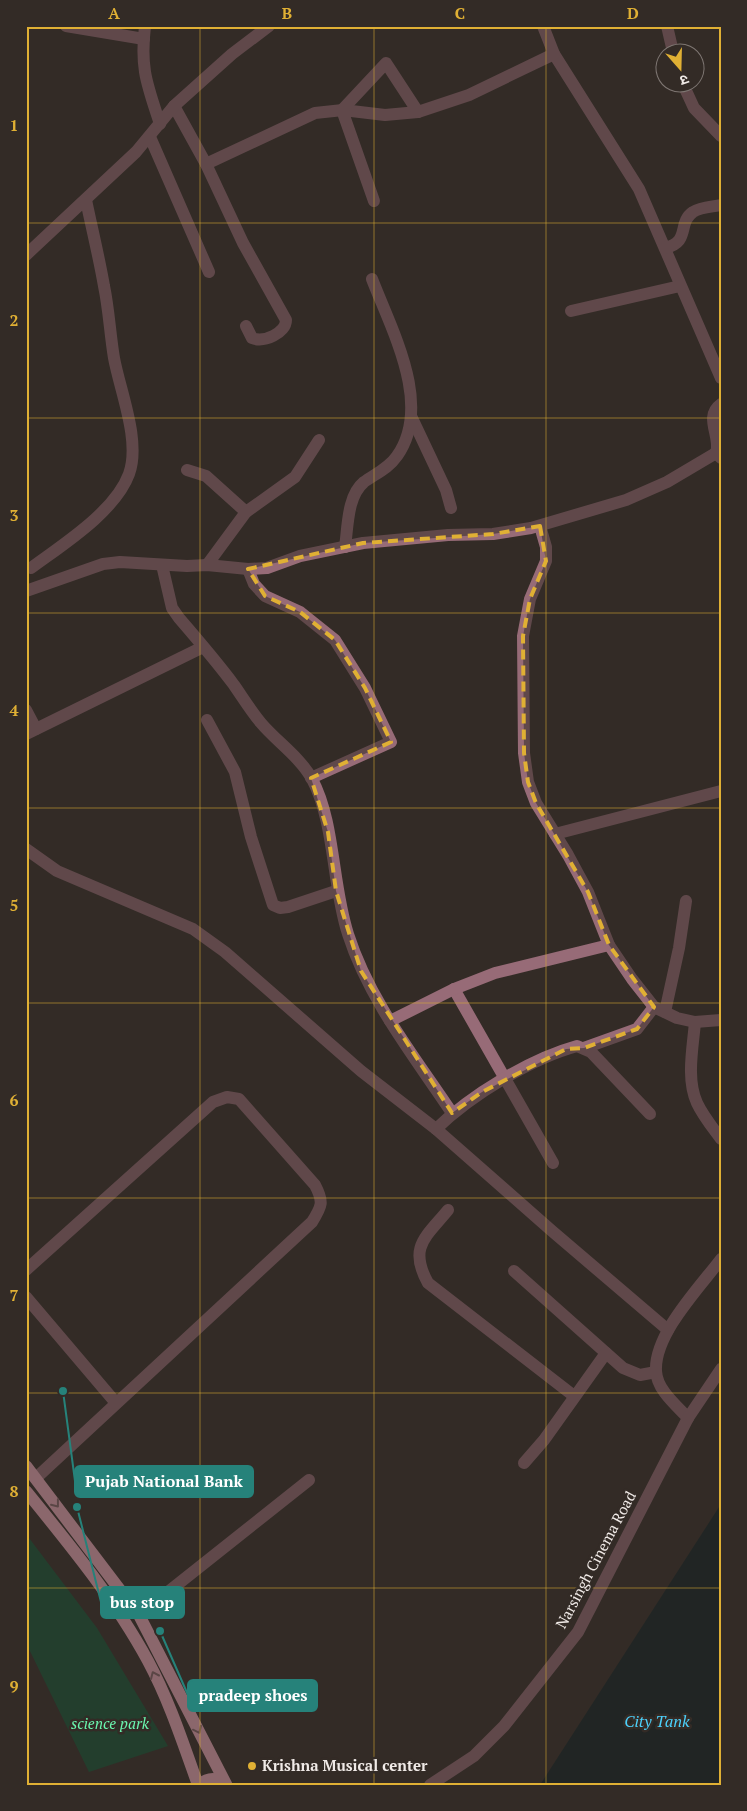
<svg xmlns="http://www.w3.org/2000/svg" width="747" height="1811" font-family="'PT Serif','Noto Sans Devanagari',serif">
	<style>
		.green { fill: #115536 }
		.water { fill: #0c1e23 }
		.lines { fill: none; stroke-linecap: round; stroke-linejoin: round }
		.minor { stroke: #976b77; stroke-width: 12 }
		.major { stroke: #f6afc2; stroke-width: 12 }
		.oneway { stroke: #8b666c }
		.marked { fill: none; stroke: #e0b034; stroke-width: 4; stroke-dasharray: 10 6; stroke-linejoin: round }
		.grid { fill: none; stroke: #e0b034; stroke-width: 1; stroke-opacity: 0.55 }
		.poi-dot { fill: #e0b034; stroke: #332b26; stroke-width: 2 }
		.labels { text-anchor: middle; stroke-width: 5; stroke-linejoin: round; paint-order: stroke }
		.street-label { font-size: 15px; fill: #f0eae7; stroke: #332b26 }
		.park-label { font-size: 15px; font-style: italic; fill: #6af6af; stroke: #332b26 }
		.poi-label { font-size: 15px; font-weight: bold; fill: #f0eae7; stroke: #332b26; text-anchor: start }
		.water-label { font-size: 16px; font-style: italic; fill: #4cd0fa; stroke: #332b26 }
		.leader { fill: none; stroke: #26827a; stroke-width: 2 }
		.callout-dot { fill: #26827a; stroke: #332b26; stroke-width: 2 }
		.callout { fill: #26827a; stroke: #26827a; stroke-width: 2 }
		.callout-label { font-size: 16px; text-anchor: middle; font-weight: bold; fill: #fff }
		.neatline { fill: none; stroke: #e0b034; stroke-width: 2 }
		.grid-label { font-size: 16px; text-anchor: middle; font-weight: bold; fill: #e0b034 }
	</style>
	<rect width="100%" height="100%" fill="#332b26"/>
	<!-- green -->
	<path class="green" d="M 26,1534 L 97,1628 L 168,1746 L 89,1772 L 26,1643 Z"/>
	<!-- water -->
	<path class="water" d="M 721,1504 L 721,1785 L 540,1785 Z"/>
	<g class="lines">
		<!-- minor -->
		<g class="minor">
			<path d="M 66,26 L 144,39"/>
			<path d="M 145,26 C 140,69 147,84 160,124"/>
			<path d="M 543,26 L 554,54 L 639,189 L 721,378"/>
			<path d="M 667,26 L 673,52"/>
			<path d="M 682,82 L 694,108 L 721,136"/>
			<path d="M 174,106 L 206,164 L 243,243 L 286,320 C 286,333 264,343 252,338 L 246,326"/>
			<path d="M 150,137 L 209,272"/>
			<path d="M 206,164 L 315,113 L 343,110 L 385,115 L 418,112 L 469,95 L 554,54"/>
			<path d="M 374,201 L 342,110 L 386,63 L 418,112"/>
			<path d="M 665,248 C 691,242 677,223 693,212 C 701,207 712,207 721,205"/>
			<path d="M 26,255 L 136,152 L 174,106 L 232,54 L 269,26"/>
			<path d="M 571,311 L 680,286"/>
			<path d="M 412,418 L 446,490 L 451,508"/>
			<path d="M 716,453 C 722,437 703,417 721,404"/>
			<path d="M 187,470 L 206,476 L 246,512"/>
			<path d="M 540,526 L 546,547 L 546,561 L 530,599 L 523,636 L 524,753 L 528,782 L 536,803 L 568,855 L 588,892 L 609,945 L 632,979 L 654,1007 L 677,1018 L 695,1022 L 721,1020"/>
			<path d="M 345,547 C 348,527 347,496 364,482 C 375,474 389,468 397,456 C 433,405 392,331 372,279"/>
			<path d="M 162,565 L 172,608 L 179,618 C 198,640 217,662 234,685 C 243,698 251,711 261,723 C 276,741 300,757 312,779 C 335,822 332,885 348,934 C 369,1000 414,1056 452,1113"/>
			<path d="M 207,565 L 246,512 L 295,477 L 319,440"/>
			<path d="M 31,568 C 62,545 115,512 129,474 C 141,441 120,391 114,358 C 110,334 109,310 104,286 C 99,257 92,229 86,200"/>
			<path d="M 248,569 L 254,584 L 265,596 L 300,612 L 335,640 L 365,688 L 391,742 L 311,778"/>
			<path d="M 26,591 L 103,564 L 120,562 L 187,566 L 207,565 L 248,569 L 267,568 L 300,556 L 363,543 L 448,535 L 493,534 L 531,528 L 626,500 L 667,482 L 716,453 L 721,458"/>
			<path d="M 26,710 L 36,729"/>
			<path d="M 207,720 L 235,772 L 251,837 L 273,905 L 280,908 L 288,907 L 336,891"/>
			<path d="M 26,734 L 203,647"/>
			<path d="M 555,834 L 721,791"/>
			<path d="M 26,849 L 57,871 L 193,929 L 225,952 L 361,1071 L 436,1129 L 552,1231 L 668,1330"/>
			<path d="M 454,989 L 553,1163"/>
			<path d="M 665,1012 L 679,948 L 686,901"/>
			<path d="M 390,1021 L 454,989 L 495,973 L 609,945"/>
			<path d="M 695,1022 C 693,1047 686,1079 697,1103 C 703,1116 713,1128 721,1139"/>
			<path d="M 584,1048 L 637,1029 L 654,1007"/>
			<path d="M 436,1129 C 471,1095 530,1059 577,1046 L 591,1052 L 650,1114"/>
			<path d="M 448,1210 C 426,1237 408,1247 428,1283 L 574,1396"/>
			<path d="M 26,1270 L 213,1102 L 227,1097 L 239,1099 L 315,1185 C 324,1202 322,1206 312,1222 L 36,1478"/>
			<path d="M 514,1271 L 623,1368 L 640,1375 L 656,1372"/>
			<path d="M 26,1297 L 116,1403"/>
			<path d="M 688,1418 C 676,1405 657,1390 656,1371 C 654,1334 700,1287 721,1259"/>
			<path d="M 524,1463 L 544,1440 L 606,1353"/>
			<path d="M 139,1615 L 309,1480"/>
			<path d="M 430,1785 L 474,1756 L 504,1726 L 578,1632 L 688,1418 L 721,1369"/>
		</g>
		<!-- major -->
		<g class="major">
			<path d="M 26,1466 L 139,1615 L 226,1784"/>
			<path d="M 26,1491 C 70,1545 115,1600 148,1661 C 169,1700 183,1743 198,1785"/>
			<path d="M 199,1785 C 208,1777 218,1777 226,1785"/>
		</g>
	</g>
	<!-- one-way arrows -->
	<defs><path id="oneway-chevron" d="M-2-3.5L2.5 0L-2 3.5" fill="none" stroke-width="1.6" stroke-linecap="round" stroke-linejoin="round" transform="scale(1.25)"/></defs>
	<g class="oneway">
		<use href="#oneway-chevron" transform="translate(56 1504) rotate(52)"/>
		<use href="#oneway-chevron" transform="translate(154 1675) rotate(-114)"/>
		<use href="#oneway-chevron" transform="translate(198 1730) rotate(64)"/>
	</g>
	<!-- marked area -->
	<path d="M0 0H747V1811H0ZM 540,526 L 546,561 L 530,599 L 523,636 L 524,753 L 528,782 L 536,803 L 588,892 L 609,945 L 654,1007 L 637,1029 L 584,1048 L 566,1049 L 482,1092 L 452,1113 L 361,971 L 336,891 L 328,832 L 311,778 L 391,742 L 365,688 L 335,640 L 300,612 L 265,596 L 248,569 L 363,543 L 493,534 Z" fill="#332b26" fill-opacity=".55" fill-rule="evenodd"/>
	<path class="marked" d="M 540,526 L 546,561 L 530,599 L 523,636 L 524,753 L 528,782 L 536,803 L 588,892 L 609,945 L 654,1007 L 637,1029 L 584,1048 L 566,1049 L 482,1092 L 452,1113 L 361,971 L 336,891 L 328,832 L 311,778 L 391,742 L 365,688 L 335,640 L 300,612 L 265,596 L 248,569 L 363,543 L 493,534 Z"/>
	<!-- grid -->
	<path class="grid" d="M 200,26 L 200,1785M 374,26 L 374,1785M 546,26 L 546,1785M 26,223 L 721,223M 26,418 L 721,418M 26,613 L 721,613M 26,808 L 721,808M 26,1003 L 721,1003M 26,1198 L 721,1198M 26,1393 L 721,1393M 26,1588 L 721,1588"/>
	<!-- markers -->
	<circle class="poi-dot" cx="252" cy="1766" r="5"/>
	<g class="labels">
		<!-- street labels -->
		<g class="street-label">
			<text transform="translate(596 1560) rotate(-62)" y="5">Narsingh Cinema Road</text>
		</g>
		<!-- park labels -->
		<g class="park-label">
			<text x="110" y="1729">science park</text>
		</g>
		<!-- poi labels -->
		<g class="poi-label">
			<text x="262" y="1771">Krishna Musical center</text>
		</g>
		<!-- water labels -->
		<g class="water-label">
			<text x="657" y="1727">City Tank</text>
		</g>
	</g>
	<!-- callouts -->
	<path class="leader" d="M63 1391L75 1481M77 1507L101 1602M160 1631L188 1695"/>
	<g class="callout-dot">
		<circle cx="63" cy="1391" r="5"/>
		<circle cx="77" cy="1507" r="5"/>
		<circle cx="160" cy="1631" r="5"/>
	</g>
	<g class="callout">
		<rect x="75" y="1466" width="178" height="31" rx="5"/>
		<rect x="101" y="1587" width="83" height="31" rx="5"/>
		<rect x="188" y="1680" width="129" height="31" rx="5"/>
	</g>
	<g class="callout-label">
		<text x="164" y="1487">Pujab National Bank</text>
		<text x="142" y="1608">bus stop</text>
		<text x="253" y="1701">pradeep shoes</text>
	</g>
	<!-- border -->
	<rect width="747" height="1811" fill="none" stroke="#332b26" stroke-width="55"/>
	<!-- north arrow -->
	<g transform="translate(680 68) rotate(160)"><circle r="24" fill="#332b26" stroke="#7f7773"/>
	<path d="M0-4L9 19L0 12L-9 19Z" fill="#e0b034"/>
	<text y="-8" font-size="14" font-weight="bold" text-anchor="middle" fill="#f0eae7">उ</text>
	</g>
	<rect x="28" y="28" width="692" height="1756" class="neatline"/>
	<g class="grid-label">
		<text x="114" y="19">A</text>
		<text x="287" y="19">B</text>
		<text x="460" y="19">C</text>
		<text x="633" y="19">D</text>
		<text x="14" y="131">1</text>
		<text x="14" y="326">2</text>
		<text x="14" y="521">3</text>
		<text x="14" y="716">4</text>
		<text x="14" y="911">5</text>
		<text x="14" y="1106">6</text>
		<text x="14" y="1301">7</text>
		<text x="14" y="1497">8</text>
		<text x="14" y="1692">9</text>
	</g>
</svg>
